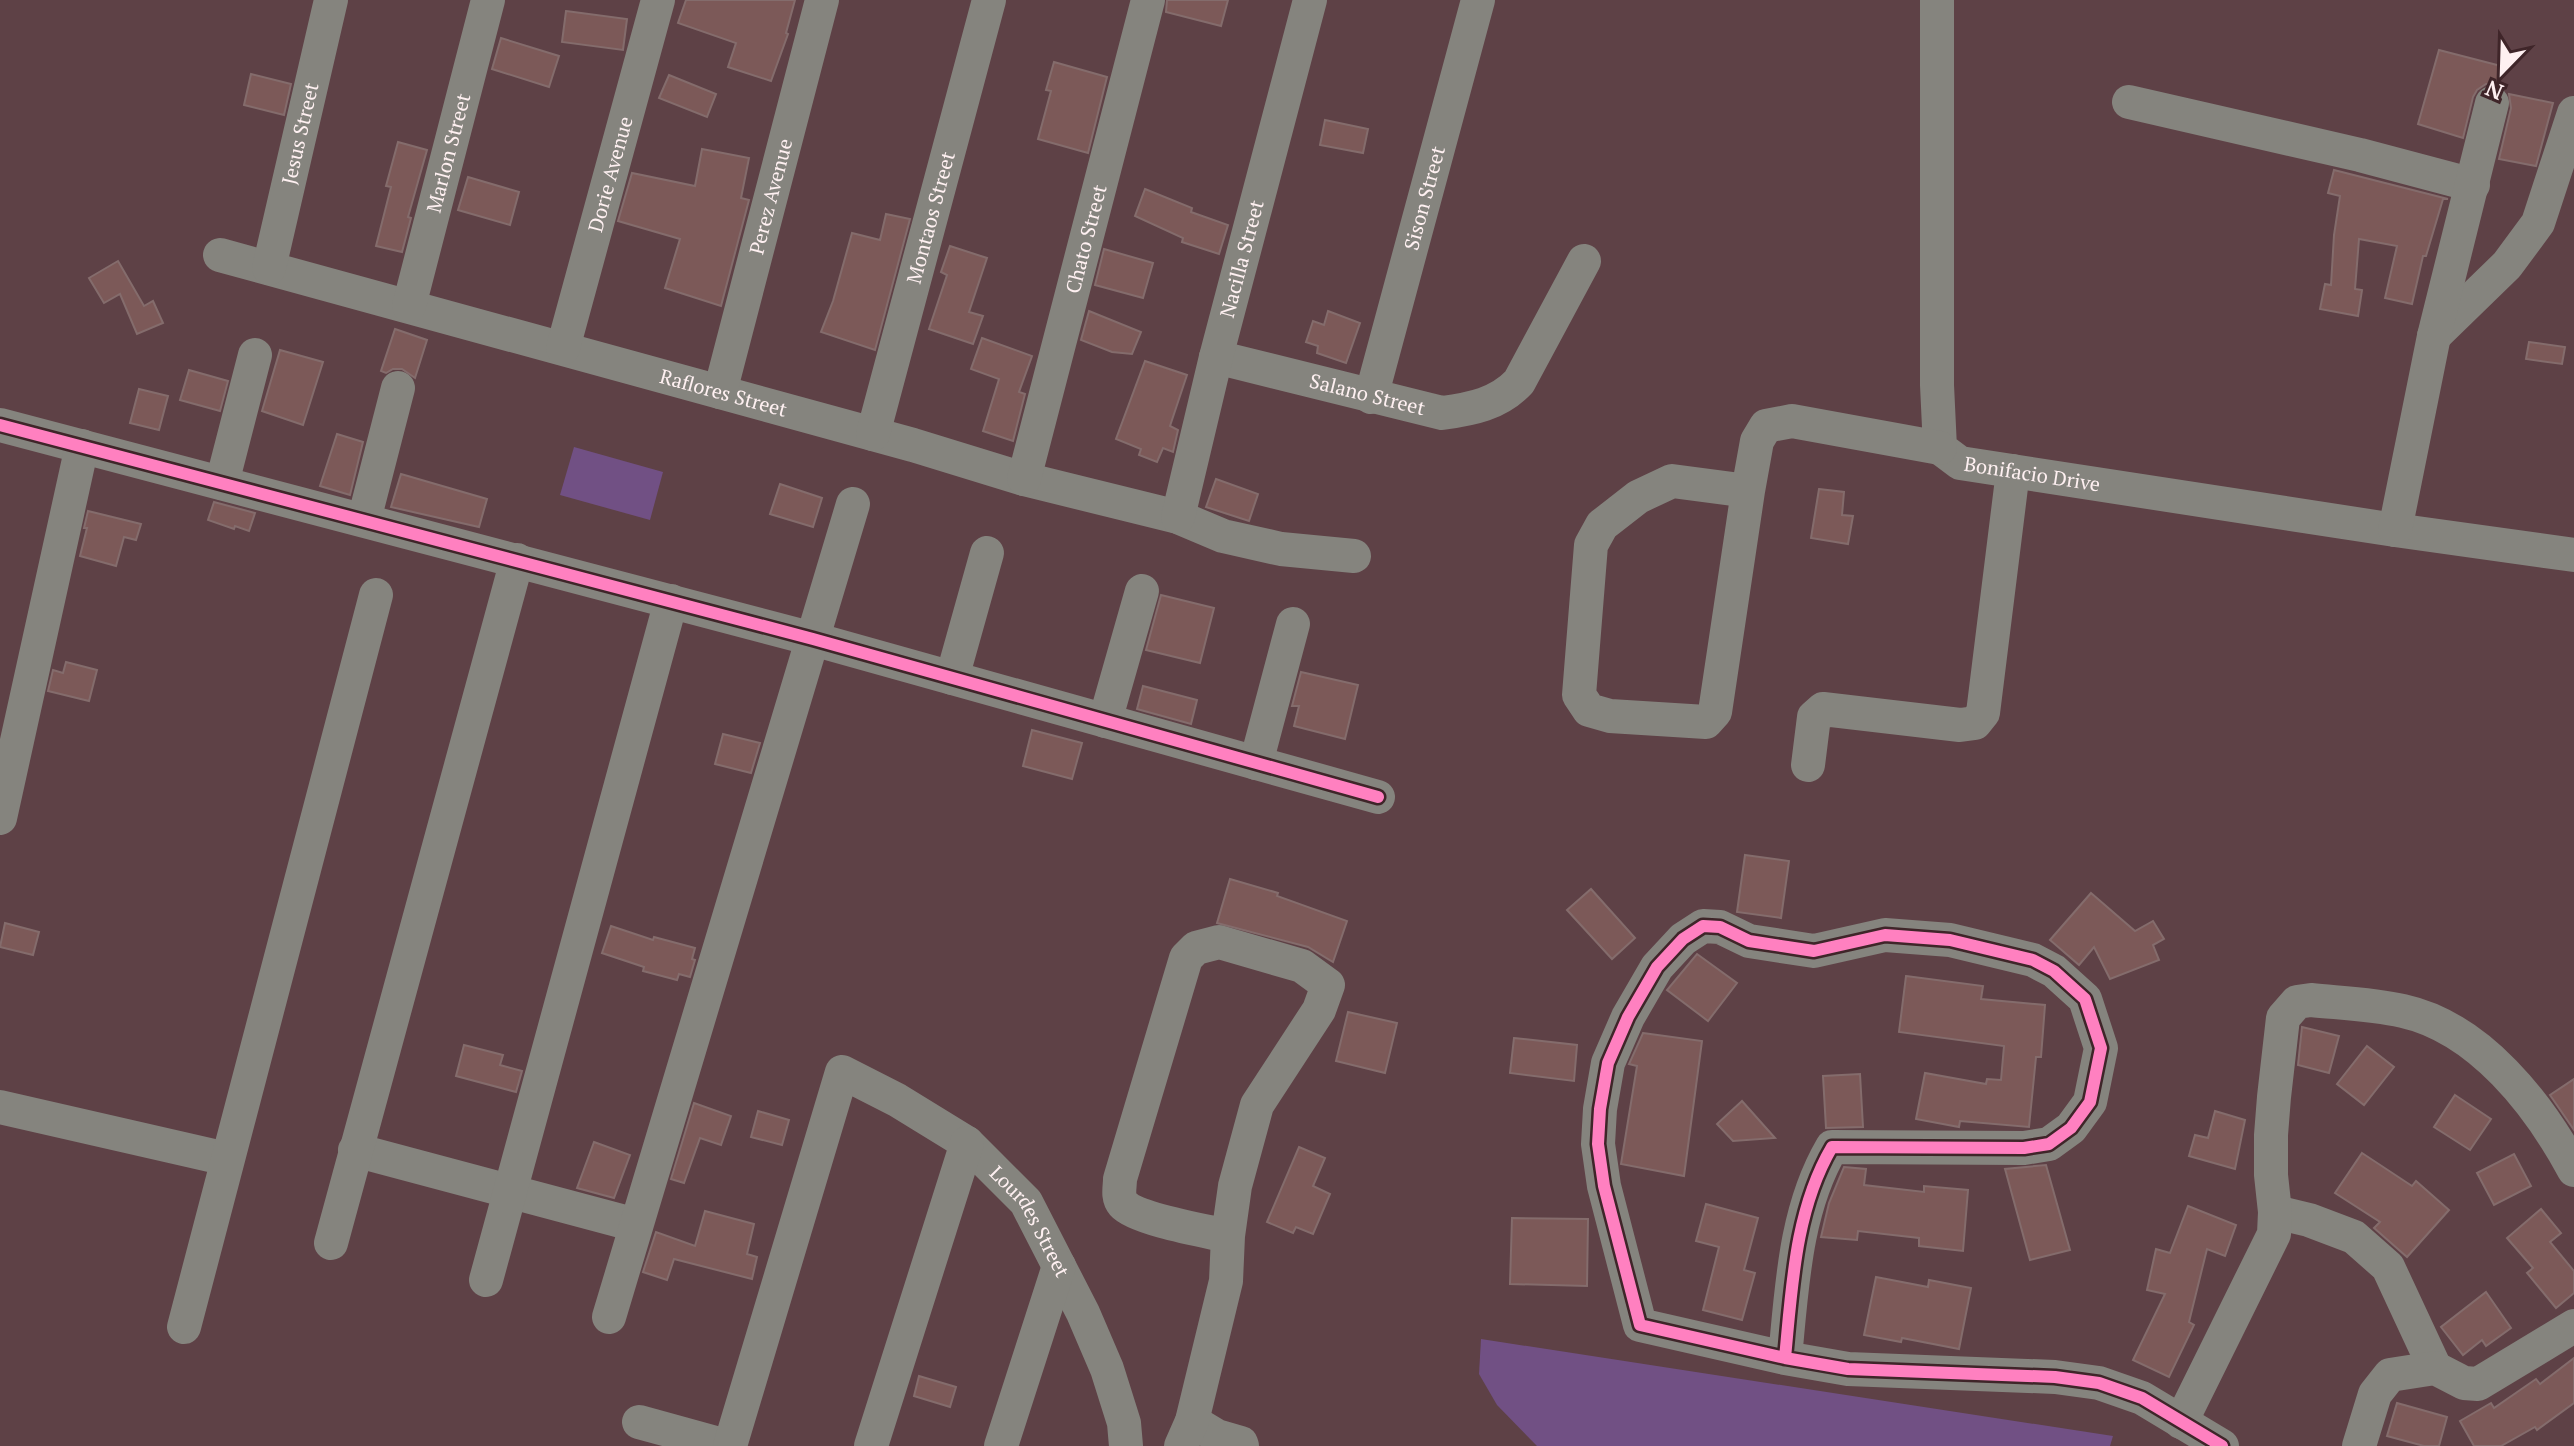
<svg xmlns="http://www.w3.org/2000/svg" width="2574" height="1446" font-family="'PT Serif',serif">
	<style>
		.green { fill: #715084 }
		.building { fill: #7c5958; stroke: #846c6c; stroke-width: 2 }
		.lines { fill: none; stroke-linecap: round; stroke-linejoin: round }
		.minor { stroke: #85847e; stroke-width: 34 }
		.cycleway-casing { stroke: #3f2529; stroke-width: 17 }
		.cycleway { stroke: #ff80c0; stroke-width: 12 }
		.labels { text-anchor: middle; stroke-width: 6; stroke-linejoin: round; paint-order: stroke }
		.street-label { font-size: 20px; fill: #fef0f1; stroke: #3f2529 }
	</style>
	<rect width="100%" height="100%" fill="#5e4146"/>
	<!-- green -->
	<g class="green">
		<path d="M 574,447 L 663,472 L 650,520 L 560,495 Z"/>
		<path d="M 1481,1339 L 2113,1436 L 2110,1446 L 1537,1446 L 1497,1405 L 1479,1374 Z"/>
	</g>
	<!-- building -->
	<g class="building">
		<path d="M 686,0 L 795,0 L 786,33 L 788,34 L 771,81 L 728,67 L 736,43 L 678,23 Z"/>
		<path d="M 1167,0 L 1228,0 L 1221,26 L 1166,12 Z"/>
		<path d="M 566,11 L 627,19 L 623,50 L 562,42 Z"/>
		<path d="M 501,38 L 559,56 L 549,87 L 492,69 Z"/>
		<path d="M 2439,50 L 2501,66 L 2497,84 L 2486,84 L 2477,90 L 2473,97 L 2463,138 L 2418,124 Z"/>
		<path d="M 1054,62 L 1107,77 L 1088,153 L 1038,139 L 1051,91 L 1046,90 Z"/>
		<path d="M 251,74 L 291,84 L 284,115 L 244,105 Z"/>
		<path d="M 669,75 L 716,94 L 707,117 L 659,98 Z"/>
		<path d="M 2509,94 L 2553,103 L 2536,166 L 2499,159 L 2511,108 Z"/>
		<path d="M 1325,120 L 1368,129 L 1363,153 L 1320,145 Z"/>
		<path d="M 398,142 L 427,150 L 408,217 L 411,218 L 402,252 L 376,246 L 391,187 L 386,186 Z"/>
		<path d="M 702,149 L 749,158 L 741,198 L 749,200 L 721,306 L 665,288 L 680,239 L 618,221 L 632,173 L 695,186 Z"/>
		<path d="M 2334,170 L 2448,199 L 2443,199 L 2426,256 L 2423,256 L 2412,304 L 2385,298 L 2397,246 L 2359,239 L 2355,289 L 2362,290 L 2358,316 L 2320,309 L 2325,284 L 2331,285 L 2334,235 L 2340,196 L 2328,193 Z"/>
		<path d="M 468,177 L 519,192 L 510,225 L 458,210 Z"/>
		<path d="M 1145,189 L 1192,208 L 1191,212 L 1228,225 L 1219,254 L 1182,242 L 1183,238 L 1135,216 Z"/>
		<path d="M 886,214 L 910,219 L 875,350 L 821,332 L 833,301 L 852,233 L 880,240 Z"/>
		<path d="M 950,246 L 987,258 L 969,312 L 983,316 L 973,344 L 929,329 L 947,275 L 941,272 Z"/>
		<path d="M 1104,249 L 1153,263 L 1143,298 L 1095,285 Z"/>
		<path d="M 118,261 L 144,306 L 153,301 L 163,323 L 137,334 L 120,294 L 104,303 L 89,278 Z"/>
		<path d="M 1089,311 L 1141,332 L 1132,354 L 1112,352 L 1081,340 Z"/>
		<path d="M 1328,311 L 1360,323 L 1346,363 L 1317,353 L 1318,346 L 1306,342 L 1313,321 L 1324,325 Z"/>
		<path d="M 395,329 L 427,340 L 415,378 L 402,369 L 393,369 L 386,373 L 381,371 Z"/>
		<path d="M 982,338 L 1032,356 L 1019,392 L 1025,394 L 1013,441 L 983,431 L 999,379 L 971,369 Z"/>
		<path d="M 2529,342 L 2565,347 L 2562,364 L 2526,359 Z"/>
		<path d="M 280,350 L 323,362 L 303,425 L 262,411 Z"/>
		<path d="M 1145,361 L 1187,375 L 1170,426 L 1178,430 L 1173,452 L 1163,448 L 1157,462 L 1139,455 L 1141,449 L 1116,439 Z"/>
		<path d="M 189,370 L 228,381 L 220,411 L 180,400 Z"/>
		<path d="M 139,389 L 168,396 L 159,430 L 130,423 Z"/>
		<path d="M 337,434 L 363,442 L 350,495 L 320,486 Z"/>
		<path d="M 401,474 L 487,499 L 479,527 L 391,507 Z"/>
		<path d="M 1216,479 L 1258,494 L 1249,521 L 1206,507 Z"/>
		<path d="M 780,484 L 822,498 L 813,527 L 770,514 Z"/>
		<path d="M 1819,489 L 1844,492 L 1842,515 L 1853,516 L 1848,544 L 1811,538 Z"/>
		<path d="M 214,502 L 255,513 L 249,531 L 235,526 L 234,529 L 208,520 Z"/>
		<path d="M 88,511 L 141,524 L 136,540 L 124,537 L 116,566 L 80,556 L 87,528 L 84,528 Z"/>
		<path d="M 1161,595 L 1214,608 L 1200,663 L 1146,650 Z"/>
		<path d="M 66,662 L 97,670 L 89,701 L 48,691 L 53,670 L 63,673 Z"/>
		<path d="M 1301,672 L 1358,685 L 1345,739 L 1294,726 L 1299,706 L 1292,706 Z"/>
		<path d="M 1143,686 L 1197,700 L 1191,724 L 1137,709 Z"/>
		<path d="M 1032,730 L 1082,743 L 1072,779 L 1023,766 Z"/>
		<path d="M 723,734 L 760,743 L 751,773 L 715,764 Z"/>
		<path d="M 1745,855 L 1789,861 L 1781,918 L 1737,912 Z"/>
		<path d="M 1230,879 L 1278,893 L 1277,896 L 1347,921 L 1333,962 L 1308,947 L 1217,923 Z"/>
		<path d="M 1591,889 L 1635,938 L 1612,959 L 1567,910 Z"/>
		<path d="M 2091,893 L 2135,931 L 2153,921 L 2164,939 L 2153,945 L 2159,960 L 2110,979 L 2094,947 L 2079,965 L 2050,940 Z"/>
		<path d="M 5,923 L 39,932 L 33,955 L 0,947 Z"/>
		<path d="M 611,926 L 653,940 L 654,937 L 695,948 L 692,959 L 695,960 L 690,977 L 679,974 L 677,980 L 643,971 L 644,967 L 602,953 Z"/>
		<path d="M 1697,954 L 1737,983 L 1708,1021 L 1667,990 Z"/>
		<path d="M 1906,976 L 1983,986 L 1981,999 L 2045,1005 L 2041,1057 L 2036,1057 L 2029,1127 L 1960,1121 L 1959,1127 L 1916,1119 L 1925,1073 L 1986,1084 L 1987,1079 L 2001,1080 L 2004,1046 L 1899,1032 Z"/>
		<path d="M 1348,1012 L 1397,1023 L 1385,1073 L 1336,1061 Z"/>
		<path d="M 2302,1027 L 2339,1036 L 2329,1073 L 2298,1065 Z"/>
		<path d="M 1643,1033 L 1702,1041 L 1684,1176 L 1621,1164 L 1637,1066 L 1629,1064 Z"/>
		<path d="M 1514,1038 L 1577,1045 L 1574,1081 L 1510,1073 Z"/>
		<path d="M 464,1045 L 503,1055 L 500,1065 L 522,1071 L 516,1092 L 456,1076 Z"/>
		<path d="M 2367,1046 L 2394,1067 L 2364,1105 L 2337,1084 Z"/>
		<path d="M 1860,1074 L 1863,1127 L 1826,1128 L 1823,1076 Z"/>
		<path d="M 2574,1079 L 2574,1130 L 2550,1095 Z"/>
		<path d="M 2455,1095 L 2491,1119 L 2470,1150 L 2434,1127 Z"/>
		<path d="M 1742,1101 L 1775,1138 L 1733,1141 L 1717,1124 Z"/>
		<path d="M 694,1103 L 731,1116 L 721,1145 L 700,1138 L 684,1183 L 671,1179 Z"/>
		<path d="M 758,1111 L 789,1120 L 782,1145 L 751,1137 Z"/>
		<path d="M 2215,1111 L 2245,1120 L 2235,1169 L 2189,1156 L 2195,1135 L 2208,1138 Z"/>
		<path d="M 594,1142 L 630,1155 L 614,1198 L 577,1188 Z"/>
		<path d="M 1299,1147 L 1325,1158 L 1313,1186 L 1330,1194 L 1313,1234 L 1296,1227 L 1293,1233 L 1267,1222 Z"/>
		<path d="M 2362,1153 L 2412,1186 L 2416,1181 L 2449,1210 L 2407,1257 L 2374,1228 L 2380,1222 L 2335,1193 Z"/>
		<path d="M 2514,1154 L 2531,1186 L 2494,1205 L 2477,1173 Z"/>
		<path d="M 2046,1165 L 2070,1250 L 2030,1260 L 2005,1169 Z"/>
		<path d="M 1844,1167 L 1866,1169 L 1864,1185 L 1924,1192 L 1924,1186 L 1968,1190 L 1963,1251 L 1919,1246 L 1919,1238 L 1858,1231 L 1857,1240 L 1821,1237 L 1829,1203 Z"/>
		<path d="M 1706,1204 L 1758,1218 L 1744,1270 L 1755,1273 L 1742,1320 L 1703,1310 L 1719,1247 L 1696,1241 Z"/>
		<path d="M 2188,1206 L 2236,1225 L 2225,1256 L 2207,1249 L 2189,1322 L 2194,1325 L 2169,1377 L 2133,1360 L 2165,1294 L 2147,1290 L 2156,1249 L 2170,1253 Z"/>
		<path d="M 2541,1209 L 2561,1233 L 2550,1242 L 2574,1271 L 2574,1293 L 2556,1308 L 2527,1273 L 2533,1268 L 2507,1238 Z"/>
		<path d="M 705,1211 L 754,1224 L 747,1254 L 757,1257 L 752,1279 L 674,1259 L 667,1280 L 643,1272 L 656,1232 L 695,1246 Z"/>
		<path d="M 1512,1218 L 1588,1219 L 1587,1286 L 1510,1284 Z"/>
		<path d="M 1876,1277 L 1928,1287 L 1929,1280 L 1971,1288 L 1959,1349 L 1902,1338 L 1901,1342 L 1864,1335 Z"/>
		<path d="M 2486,1292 L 2511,1328 L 2486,1346 L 2482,1340 L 2463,1355 L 2441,1327 Z"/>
		<path d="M 2574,1358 L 2574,1403 L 2537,1430 L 2535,1427 L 2501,1446 L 2474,1446 L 2460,1421 L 2491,1403 L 2494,1408 L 2536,1379 L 2540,1384 Z"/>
		<path d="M 919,1376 L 956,1387 L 950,1407 L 914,1396 Z"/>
		<path d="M 2397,1403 L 2447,1417 L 2439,1446 L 2424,1446 L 2387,1436 Z"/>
	</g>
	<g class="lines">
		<!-- minor -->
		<g class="minor">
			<path id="s1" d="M 1937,0 L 1937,385 L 1940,448 L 1960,463 L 2395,530 L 2574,555"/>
			<path d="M 2129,102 L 2360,155 L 2473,185"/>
			<path id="s2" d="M 220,255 L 913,445 L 1024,479 L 1178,517 L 1223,536 L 1281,549 L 1354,556"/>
			<path id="s3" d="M 269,268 L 331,0"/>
			<path id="s4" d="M 409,306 L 488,0"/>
			<path d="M 2434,336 L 2507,265 L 2538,223 L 2574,113"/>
			<path id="s5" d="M 563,348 L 658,0"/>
			<path id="s6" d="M 1216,357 L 1442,413 C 1472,409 1498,404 1519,382 L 1584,261"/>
			<path id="s7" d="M 720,392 L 822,0"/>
			<path id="s8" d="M 1371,397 L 1478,0"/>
			<path d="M 0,425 L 813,639 L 1378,797"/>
			<path id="s9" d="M 873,434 L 989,0"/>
			<path id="s10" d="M 1024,479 L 1148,0"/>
			<path d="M 222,483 L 255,355"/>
			<path d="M 1748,491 L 1672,481 L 1638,497 L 1602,525 L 1591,545 L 1579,695 L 1589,710 L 1610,716 L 1706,722 L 1715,712 L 1748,491 L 1757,441 L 1766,426 L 1792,421 L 1940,448"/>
			<path id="s11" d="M 1178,517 L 1216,357 L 1310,0"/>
			<path d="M 364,520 L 398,388"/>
			<path d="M 2395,530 L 2434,336 L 2492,103"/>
			<path d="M 952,678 L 987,553"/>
			<path d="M 1105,721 L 1142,591"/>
			<path d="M 1256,763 L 1293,624"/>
			<path d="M 1808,765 L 1814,717 L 1823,709 L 1960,725 L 1975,723 L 1983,713 L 2013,471"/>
			<path d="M 0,818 L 82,446"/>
			<path d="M 0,1107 L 227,1159"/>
			<path d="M 355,1150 L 636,1225"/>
			<path d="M 2275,1212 L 2309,1220 L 2354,1237 L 2388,1267 L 2435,1368"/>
			<path d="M 331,1243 L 517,560"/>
			<path d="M 486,1280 L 671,601"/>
			<path d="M 609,1317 L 853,504"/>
			<path d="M 184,1327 L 376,595"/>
			<path d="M 1785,1358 C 1792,1286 1795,1210 1832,1147 L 2024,1148 L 2049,1144 L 2071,1128 L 2090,1102 L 2101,1048 L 2085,999 L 2054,971 L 2033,960 L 1950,940 L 1885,935 L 1814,951 L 1749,941 L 1720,927 L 1703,926 L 1683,939 L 1657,967 L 1628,1017 L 1608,1063 L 1600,1109 L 1598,1144 L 1604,1186 L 1640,1325 L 1785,1358 L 1848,1369 L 2055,1377 L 2099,1383 L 2142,1398 L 2222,1446"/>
			<path d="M 1192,1421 L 1217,1436 L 1241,1443 L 1242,1446"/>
			<path d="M 639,1422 L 726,1446"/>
			<path d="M 2181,1422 L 2274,1234 L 2275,1212 L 2271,1175 L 2271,1135 L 2274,1097 L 2283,1018 L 2297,1002 L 2311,1000 C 2341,1003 2373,1004 2403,1011 C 2480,1028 2539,1105 2574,1170"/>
			<path id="s12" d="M 730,1446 L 842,1072 L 897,1100 L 967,1143 L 1026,1202 L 1083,1313 L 1107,1369 L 1124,1423 L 1126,1446"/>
			<path d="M 871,1446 L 967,1143"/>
			<path d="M 1001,1446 L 1059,1266"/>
			<path d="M 1181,1446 L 1192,1421 L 1226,1281 L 1228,1236 L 1235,1186 L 1257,1105 L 1319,1010 L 1328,985 L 1302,966 L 1219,942 L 1196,948 L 1186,958 L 1120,1179 C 1120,1187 1117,1197 1123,1204 C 1136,1219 1206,1231 1228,1236"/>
			<path d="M 2359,1446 L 2375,1394 L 2390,1375 L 2435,1368 L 2464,1383 L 2478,1384 L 2574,1326"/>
		</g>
		<defs>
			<g id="cycleway">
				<path d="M 0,425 L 813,639 L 1378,797"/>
				<path d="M 1785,1358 C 1792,1286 1795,1210 1832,1147 L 2024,1148 L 2049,1144 L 2071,1128 L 2090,1102 L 2101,1048 L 2085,999 L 2054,971 L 2033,960 L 1950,940 L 1885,935 L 1814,951 L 1749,941 L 1720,927 L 1703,926 L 1683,939 L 1657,967 L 1628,1017 L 1608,1063 L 1600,1109 L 1598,1144 L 1604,1186 L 1640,1325 L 1785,1358 L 1848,1369 L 2055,1377 L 2099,1383 L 2142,1398 L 2222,1446"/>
			</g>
		</defs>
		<!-- cycleway casing -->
		<use href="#cycleway" class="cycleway-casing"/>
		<!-- cycleway -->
		<use href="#cycleway" class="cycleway"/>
	</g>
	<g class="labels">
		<!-- street labels -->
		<g class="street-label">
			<text dy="7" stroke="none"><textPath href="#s3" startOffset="138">Jesus Street</textPath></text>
			<text dy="7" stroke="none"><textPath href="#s4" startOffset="158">Marlon Street</textPath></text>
			<text dy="7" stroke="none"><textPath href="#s5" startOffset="180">Dorie Avenue</textPath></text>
			<text dy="7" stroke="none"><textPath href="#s7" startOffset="202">Perez Avenue</textPath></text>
			<text dy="7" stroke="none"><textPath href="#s8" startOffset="206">Sison Street</textPath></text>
			<text dy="7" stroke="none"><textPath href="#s9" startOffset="224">Montaos Street</textPath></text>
			<text dy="7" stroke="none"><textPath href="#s10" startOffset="248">Chato Street</textPath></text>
			<text dy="7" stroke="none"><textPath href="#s11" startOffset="266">Nacilla Street</textPath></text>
			<text dy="7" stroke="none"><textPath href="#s2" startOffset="522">Raflores Street</textPath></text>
			<text dy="7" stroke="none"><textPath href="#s6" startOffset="156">Salano Street</textPath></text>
			<text dy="7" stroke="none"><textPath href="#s1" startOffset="546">Bonifacio Drive</textPath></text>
			<text dy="7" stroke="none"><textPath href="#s12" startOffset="636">Lourdes Street</textPath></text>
		</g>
	</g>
	<!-- north arrow -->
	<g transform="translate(2502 72) rotate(203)" stroke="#3f2529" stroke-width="6" paint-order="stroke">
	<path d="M0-6L14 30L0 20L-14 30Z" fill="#fef0f1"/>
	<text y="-12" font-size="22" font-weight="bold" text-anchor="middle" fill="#fef0f1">N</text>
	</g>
</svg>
